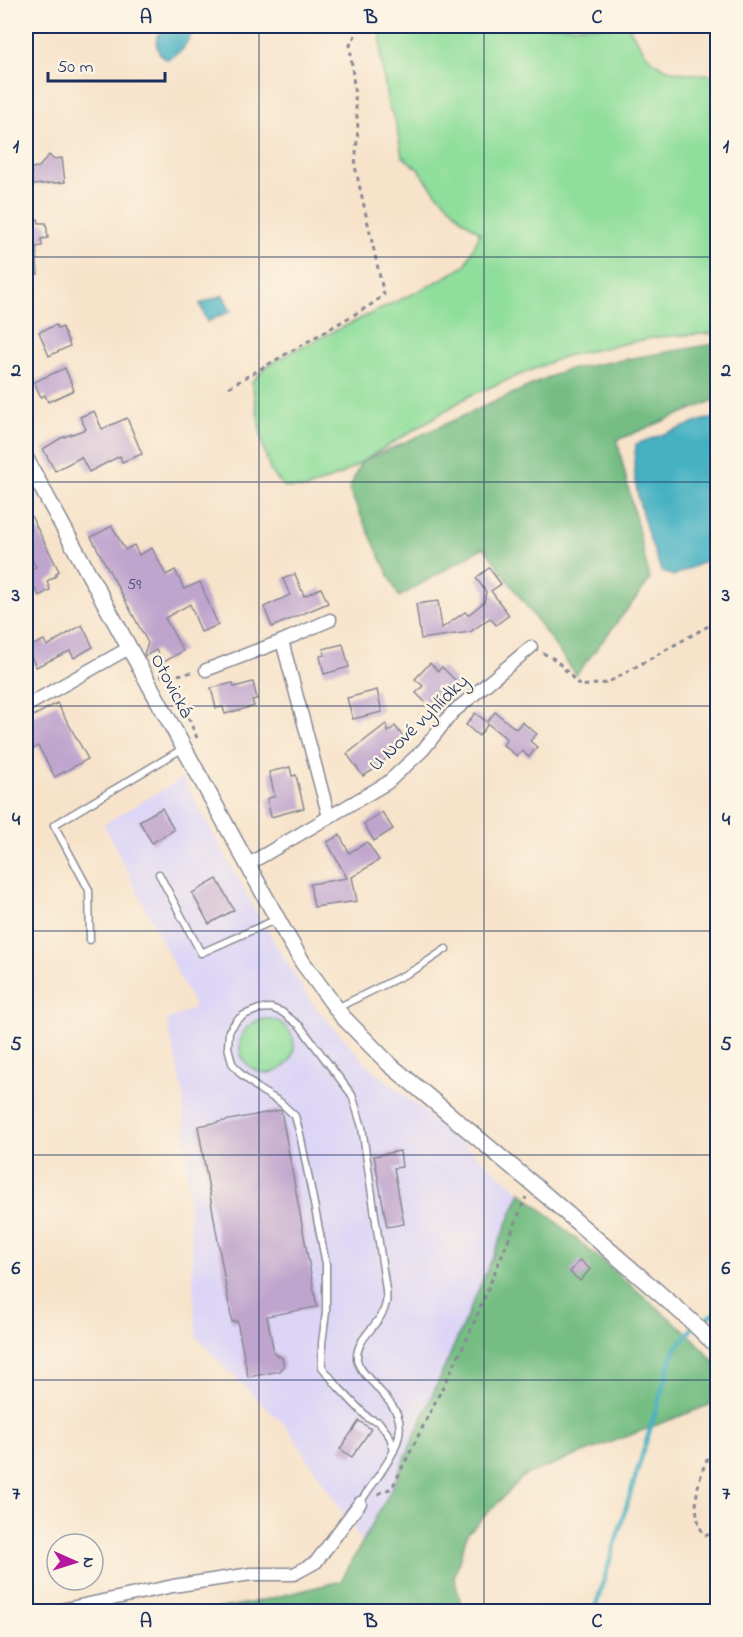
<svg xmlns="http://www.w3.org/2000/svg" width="743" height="1637" font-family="'Indie Flower',sans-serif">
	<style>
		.built { fill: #ddd5f6 }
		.green { fill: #90de9b; stroke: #56867c; stroke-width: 1.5 }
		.forest { fill: #74bd83; stroke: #487670; stroke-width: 1.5 }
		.water { fill: #45b1c2; stroke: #307090; stroke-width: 1.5 }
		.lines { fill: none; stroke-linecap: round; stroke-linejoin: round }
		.stream { stroke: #45b1c2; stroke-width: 4.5 }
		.building { fill: #bfa4cd }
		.service-casing { stroke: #898994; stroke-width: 9 }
		.minor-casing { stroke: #898994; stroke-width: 15 }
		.tertiary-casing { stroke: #898994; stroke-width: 18 }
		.path { stroke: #898994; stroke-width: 3; stroke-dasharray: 4.5 4.5; stroke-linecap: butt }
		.service { stroke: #fff; stroke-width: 6 }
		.minor { stroke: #fff; stroke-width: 12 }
		.tertiary { stroke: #fff; stroke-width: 15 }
		.grid { fill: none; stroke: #1b2f5e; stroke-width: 1.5; stroke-opacity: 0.55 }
		.labels { text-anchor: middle; stroke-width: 5; stroke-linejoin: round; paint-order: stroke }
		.number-label { font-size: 16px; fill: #444c7a }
		.street-label { font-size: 20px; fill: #1b2f5e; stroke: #fcf5e5 }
		.neatline { fill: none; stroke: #1b2f5e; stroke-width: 2 }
		.grid-label { font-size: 20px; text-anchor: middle; font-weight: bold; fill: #1b2f5e }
	</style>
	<rect width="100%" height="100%" fill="#fcf5e5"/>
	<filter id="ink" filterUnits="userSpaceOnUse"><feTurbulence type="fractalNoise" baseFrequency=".0167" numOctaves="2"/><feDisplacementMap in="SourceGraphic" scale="12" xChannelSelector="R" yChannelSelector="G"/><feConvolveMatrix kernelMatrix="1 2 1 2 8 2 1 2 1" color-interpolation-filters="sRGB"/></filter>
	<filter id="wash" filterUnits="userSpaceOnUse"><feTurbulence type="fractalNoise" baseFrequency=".008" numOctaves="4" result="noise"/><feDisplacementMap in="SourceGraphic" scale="24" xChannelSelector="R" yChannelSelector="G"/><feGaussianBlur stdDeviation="1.35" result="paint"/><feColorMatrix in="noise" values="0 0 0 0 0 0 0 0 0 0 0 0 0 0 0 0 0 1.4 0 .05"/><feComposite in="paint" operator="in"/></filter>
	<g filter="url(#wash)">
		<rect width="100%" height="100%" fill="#f7e3ca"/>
		<!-- built -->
		<path class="built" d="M 183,778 L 258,915 L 312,1003 L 366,1063 L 521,1192 L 392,1488 L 363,1543 L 286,1426 L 226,1369 L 196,1336 L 183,1093 L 167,1020 L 195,1008 L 104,824 Z"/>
		<!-- green -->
		<g class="green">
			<path d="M 381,26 L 631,26 L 630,30 C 637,39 642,50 650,58 C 667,76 695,73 717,75 L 717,333 L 657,337 L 565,356 L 469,396 L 342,474 L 305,489 L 284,487 L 270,470 L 263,446 L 252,382 L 267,366 L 299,348 L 427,287 L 465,266 L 480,233 L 462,219 L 432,188 L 418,169 L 402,156 L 395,119 L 388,106 L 381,59 Z"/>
			<circle cx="267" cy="1046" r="27"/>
		</g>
		<!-- forest -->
		<g class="forest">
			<path d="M 713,344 L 717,358 L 717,399 L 617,440 L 650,580 L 576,675 L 484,547 L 399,597 L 349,490 L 361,462 L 565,370 Z"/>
			<path d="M 521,1192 L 694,1339 L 717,1365 L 717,1402 L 525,1475 L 467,1534 L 454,1578 L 463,1611 L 199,1612 L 256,1602 L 341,1581 L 392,1488 Z"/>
		</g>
		<!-- water -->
		<g class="water">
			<path d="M 170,26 L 188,26 L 193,32 L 182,50 L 169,59 L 163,58 C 157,51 155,45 157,36 Z"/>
			<path d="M 223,295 L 231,311 L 207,322 L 200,304 Z"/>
			<path d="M 717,418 L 717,556 L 673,576 L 661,571 C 649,537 635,500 634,463 C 634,457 636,451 636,444 L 703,420 Z"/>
		</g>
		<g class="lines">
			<!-- stream -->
			<path class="stream" d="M 595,1609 L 674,1351 L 693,1327 L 718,1311"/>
		</g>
		<g id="blocks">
			<!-- building -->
			<g class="building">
				<path d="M 49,155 L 53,159 L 62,158 L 65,182 L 33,185 L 31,168 L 39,167 Z"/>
				<path d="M 38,219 L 39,223 L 46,223 L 48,238 L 41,239 L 42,246 L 36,247 L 38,274 L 26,276 L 26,220 Z"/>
				<path d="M 56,325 L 58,329 L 62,327 L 70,346 L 49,356 L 39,332 Z"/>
				<path d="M 65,368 L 74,390 L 48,402 L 45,395 L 41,397 L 34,382 Z"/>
				<path d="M 94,411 L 102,429 L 127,418 L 142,454 L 122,462 L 120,456 L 89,472 L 81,457 L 55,471 L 43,449 L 61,438 L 86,429 L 80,417 Z"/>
				<path d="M 26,506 L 59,571 L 56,573 L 56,576 L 47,581 L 50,590 L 39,596 L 26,572 L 36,567 L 28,552 L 30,550 L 26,541 Z"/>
				<path d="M 112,526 L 125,550 L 134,545 L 139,555 L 152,548 L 166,575 L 175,570 L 184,589 L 200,582 L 218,625 L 201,632 L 190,604 L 165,618 L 183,651 L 164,662 L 156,650 L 145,656 L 144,654 L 148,643 L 91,537 Z"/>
				<path d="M 489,568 L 501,584 L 491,591 L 509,615 L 496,625 L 490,618 L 470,632 L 421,639 L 416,604 L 438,601 L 442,628 L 465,612 L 468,615 L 484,602 L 486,592 L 476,578 Z"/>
				<path d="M 295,574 L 304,596 L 321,588 L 328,603 L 272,627 L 264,607 L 290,595 L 283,579 Z"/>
				<path d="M 82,625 L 93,647 L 74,658 L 70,651 L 36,667 L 27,648 L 44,640 L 47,646 Z"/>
				<path d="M 343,644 L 349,667 L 324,674 L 320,656 L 325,655 L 323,649 Z"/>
				<path d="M 430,663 L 438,671 L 442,667 L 457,682 L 432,709 L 416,693 L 423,686 L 415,679 Z"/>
				<path d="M 253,682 L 257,699 L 252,700 L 254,706 L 225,714 L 223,707 L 216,708 L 211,688 L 233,683 L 234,687 Z"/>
				<path d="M 377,690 L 382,712 L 353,719 L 347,698 Z"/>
				<path d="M 57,703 L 88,759 L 55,777 L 38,746 L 26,754 L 26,720 Z"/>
				<path d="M 495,712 L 516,729 L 522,722 L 537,734 L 530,741 L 537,747 L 529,757 L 522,751 L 517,756 L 503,745 L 507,739 L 488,724 L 479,736 L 466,725 L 475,713 L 487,722 Z"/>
				<path d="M 386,724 L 388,732 L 395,726 L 405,739 L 388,753 L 390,756 L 383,761 L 385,763 L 363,776 L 347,754 Z"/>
				<path d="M 290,767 L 292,776 L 296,775 L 304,808 L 271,817 L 267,799 L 275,796 L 269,772 Z"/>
				<path d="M 162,808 L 174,830 L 152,843 L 139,821 Z"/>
				<path d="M 382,812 L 393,829 L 374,841 L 364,824 Z"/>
				<path d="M 340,835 L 349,853 L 367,842 L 379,860 L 352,877 L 357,901 L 314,907 L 310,884 L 347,878 L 327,842 Z"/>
				<path d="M 217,879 L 234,910 L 209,924 L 192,893 Z"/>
				<path d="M 281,1110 L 317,1307 L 267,1316 L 274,1353 L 282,1358 L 284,1366 L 280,1371 L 248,1377 L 237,1321 L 232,1322 L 198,1126 Z"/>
				<path d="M 400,1151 L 402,1167 L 394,1168 L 404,1224 L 387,1227 L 374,1156 Z"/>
				<path d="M 580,1260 L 590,1269 L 580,1281 L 570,1272 Z"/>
				<path d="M 359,1421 L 371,1429 L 352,1457 L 340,1449 Z"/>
			</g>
		</g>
	</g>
	<g filter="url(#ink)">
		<use href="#blocks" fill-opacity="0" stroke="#898994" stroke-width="1.5"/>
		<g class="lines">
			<defs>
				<g id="service">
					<path d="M 159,874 L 201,953 L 277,919"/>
					<path d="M 90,940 L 89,890 L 54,825 L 182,749"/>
					<path d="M 337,1008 L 416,969 L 446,949"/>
					<path d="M 360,1503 C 374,1479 410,1443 397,1414 C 392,1403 382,1394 375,1385 C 368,1378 358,1368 357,1359 C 356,1336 382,1325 386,1303 C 387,1299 386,1294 386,1290 L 362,1127 L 352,1095 L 300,1026 L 282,1012 L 271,1008 L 259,1009 L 244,1015 L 237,1020 L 229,1031 L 228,1047 L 232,1063 L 241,1074 L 260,1090 L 280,1102 L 295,1116 L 300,1134 L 326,1264 L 326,1312 L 322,1343 L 322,1367 L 339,1388 L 368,1418 L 379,1422 L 390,1437 L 394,1451"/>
				</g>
				<g id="minor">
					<path d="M 282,641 L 329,817"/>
					<path d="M 206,670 L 282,641 L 330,620"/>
					<path d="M 26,706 L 129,648"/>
					<path d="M 247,865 L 387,783 L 423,750 L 452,713 L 531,647"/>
					<path d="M 51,1612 L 173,1586 L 251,1574 L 294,1574 L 316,1562 L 360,1503"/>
				</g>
				<path id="tertiary" d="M 26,459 L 284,931 L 303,963 L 342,1016 L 389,1064 L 534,1185 L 689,1319 L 718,1347"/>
			</defs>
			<!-- service casing -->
			<use href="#service" class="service-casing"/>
			<!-- minor casing -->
			<use href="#minor" class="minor-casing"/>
			<!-- tertiary casing -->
			<use href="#tertiary" class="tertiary-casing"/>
			<!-- path -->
			<g class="path">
				<path d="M 229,387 L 369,306 L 384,295 L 355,166 L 358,128 L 350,45 L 360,26"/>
				<path d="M 543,653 L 556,660 L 580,686 L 607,683 L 710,625 L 718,624"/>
				<path d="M 160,676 L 171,676 L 195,672"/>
				<path d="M 171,676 L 197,738"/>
				<path d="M 718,1443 C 699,1465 688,1509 704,1535 L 718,1535"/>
				<path d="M 378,1494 L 392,1488 L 468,1337 L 526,1197"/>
			</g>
			<!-- service -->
			<use href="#service" class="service"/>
			<!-- minor -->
			<use href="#minor" class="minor"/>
			<!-- tertiary -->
			<use href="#tertiary" class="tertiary"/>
		</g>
	</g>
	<!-- grid -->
	<path class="grid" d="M 259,26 L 259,1612M 484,26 L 484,1612M 26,257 L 718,257M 26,482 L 718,482M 26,706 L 718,706M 26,931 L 718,931M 26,1155 L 718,1155M 26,1380 L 718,1380"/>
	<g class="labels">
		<!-- number labels -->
		<g class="number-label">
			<text x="134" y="589">59</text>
		</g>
		<!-- street labels -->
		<g class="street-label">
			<text transform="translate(173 685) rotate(62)" y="7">Otovická</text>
			<text transform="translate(418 722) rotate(-44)" y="7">U Nové vyhlídky</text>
		</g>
	</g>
	<!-- margin -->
	<rect width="743" height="1637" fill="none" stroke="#fcf5e5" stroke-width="66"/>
	<!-- north arrow -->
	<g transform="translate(75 1562) rotate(93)"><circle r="28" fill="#fcf5e5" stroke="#a2a6af" stroke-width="1.5"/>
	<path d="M0-4.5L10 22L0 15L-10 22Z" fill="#b5179e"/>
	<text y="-9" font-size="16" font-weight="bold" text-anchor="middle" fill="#1b2f5e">N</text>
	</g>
	<!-- scale -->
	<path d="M48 72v9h117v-9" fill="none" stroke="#1b2f5e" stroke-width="3"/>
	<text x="57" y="72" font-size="18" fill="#1b2f5e" stroke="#fcf5e5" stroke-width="4.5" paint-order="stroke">50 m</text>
	<rect x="33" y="33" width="677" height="1571" class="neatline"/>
	<g class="grid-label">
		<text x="146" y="23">A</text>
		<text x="371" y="23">B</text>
		<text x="597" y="23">C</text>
		<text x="16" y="152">1</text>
		<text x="726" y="152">1</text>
		<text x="16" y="376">2</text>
		<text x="726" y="376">2</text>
		<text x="16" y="601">3</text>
		<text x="726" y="601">3</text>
		<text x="16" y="825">4</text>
		<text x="726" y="825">4</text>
		<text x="16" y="1050">5</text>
		<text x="726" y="1050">5</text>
		<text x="16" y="1274">6</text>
		<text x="726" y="1274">6</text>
		<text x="16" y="1499">7</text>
		<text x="726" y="1499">7</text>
		<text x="146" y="1627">A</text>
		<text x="371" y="1627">B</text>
		<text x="597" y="1627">C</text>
	</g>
</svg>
